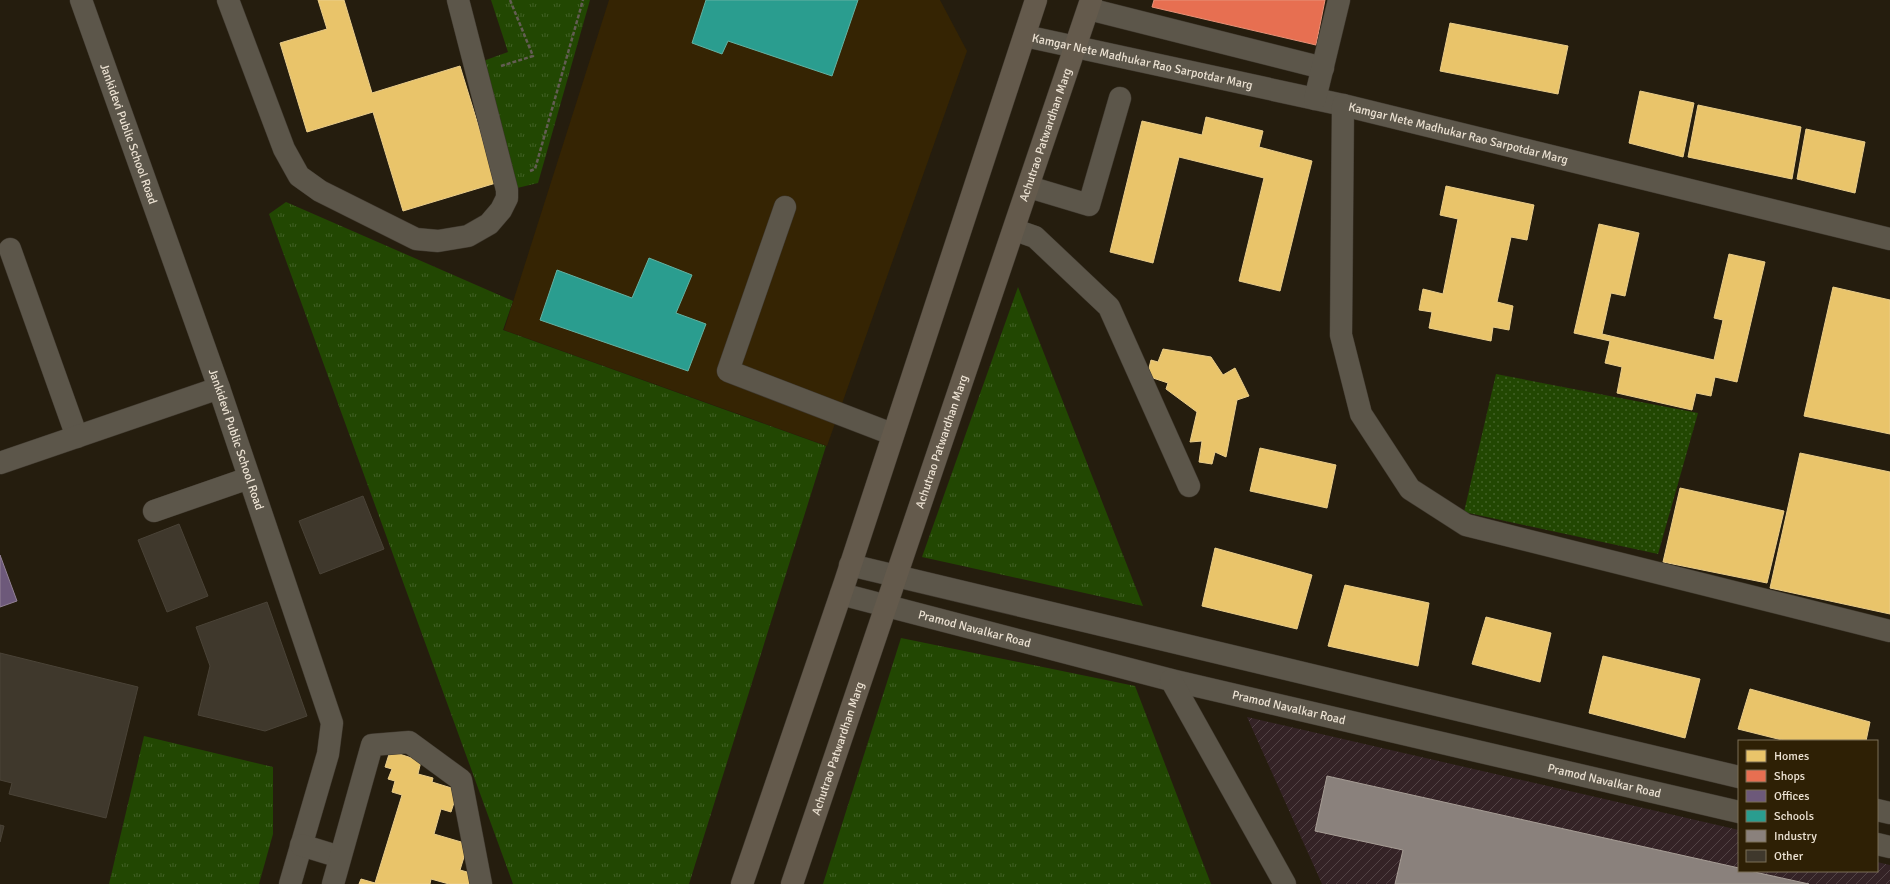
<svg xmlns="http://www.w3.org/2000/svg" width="1890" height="884" font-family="Signika,sans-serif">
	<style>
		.industrial { fill: url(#industrial-furrows) }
		.built { fill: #352403 }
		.grass { fill: url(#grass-tufts) }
		.park { fill: url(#park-dots) }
		.homes { fill: #e9c46a; stroke: #eacd8a }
		.shops { fill: #e76f51; stroke: #e89278 }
		.offices { fill: #6d597a; stroke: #938295 }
		.schools { fill: #2a9d8f; stroke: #64b2a3 }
		.industry { fill: #8a817c; stroke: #a79e96 }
		.building { fill: #3f382c; stroke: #4a4337 }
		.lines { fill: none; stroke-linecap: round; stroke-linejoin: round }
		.minor-casing { stroke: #3f382e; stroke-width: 23 }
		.major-casing { stroke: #3f382e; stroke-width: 23 }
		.path { stroke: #635d53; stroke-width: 2.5; stroke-dasharray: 4 2; stroke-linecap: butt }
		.minor { stroke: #5c564a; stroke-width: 22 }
		.major { stroke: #645a4c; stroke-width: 22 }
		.labels { text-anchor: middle; stroke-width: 4; stroke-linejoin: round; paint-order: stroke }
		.street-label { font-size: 12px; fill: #ece2d3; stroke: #2e2005 }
	</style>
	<defs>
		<pattern id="industrial-furrows" width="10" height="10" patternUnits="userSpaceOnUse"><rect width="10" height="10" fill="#342326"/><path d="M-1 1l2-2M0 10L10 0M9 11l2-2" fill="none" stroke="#524345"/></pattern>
		<pattern id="grass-tufts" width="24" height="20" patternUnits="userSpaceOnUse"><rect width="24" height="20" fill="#224702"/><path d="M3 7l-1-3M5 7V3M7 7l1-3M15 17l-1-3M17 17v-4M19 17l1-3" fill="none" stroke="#426126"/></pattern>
		<pattern id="park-dots" width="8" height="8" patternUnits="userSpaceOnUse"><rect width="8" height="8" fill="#224702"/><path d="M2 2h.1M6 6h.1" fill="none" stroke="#426126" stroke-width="1.8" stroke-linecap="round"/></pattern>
	</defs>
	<rect width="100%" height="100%" fill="#251d0e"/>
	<!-- industrial -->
	<path class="industrial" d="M 1247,717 L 1739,830 L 1739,871 L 1877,871 L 1877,862 L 1890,865 L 1890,884 L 1322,884 Z"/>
	<!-- built -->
	<path class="built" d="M 609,0 L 940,0 L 967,51 L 827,446 L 504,330 Z"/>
	<!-- grass -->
	<g class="grass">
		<path d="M 491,0 L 590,0 L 538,183 L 513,189 L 472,65 L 508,52 Z"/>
		<path d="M 286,202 L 513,301 L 503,330 L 826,446 L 689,884 L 513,884 L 269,214 Z"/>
		<path d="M 1018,287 L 1143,606 L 922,557 Z"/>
		<path d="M 901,638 L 1135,686 L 1211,884 L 823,884 Z"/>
		<path d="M 144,736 L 273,767 L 273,834 L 259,884 L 109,884 Z"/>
	</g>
	<!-- park -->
	<path class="park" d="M 1496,374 L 1698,413 L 1658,554 L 1464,512 Z"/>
	<!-- homes -->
	<g class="homes">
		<path d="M 318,0 L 344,0 L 372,93 L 460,66 L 496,183 L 403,211 L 373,112 L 307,132 L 280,43 L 327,29 Z"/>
		<path d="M 1450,23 L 1568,46 L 1558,94 L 1440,71 Z"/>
		<path d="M 1640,91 L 1694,103 L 1683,157 L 1629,143 Z"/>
		<path d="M 1698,105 L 1801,127 L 1792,179 L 1688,157 Z"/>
		<path d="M 1206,117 L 1263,131 L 1259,147 L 1312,161 L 1280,291 L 1239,281 L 1264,178 L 1179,157 L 1153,263 L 1110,252 L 1142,121 L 1202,135 Z"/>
		<path d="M 1806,129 L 1865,142 L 1855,193 L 1797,179 Z"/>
		<path d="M 1446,186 L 1534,205 L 1527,240 L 1511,237 L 1497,302 L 1513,306 L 1509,330 L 1493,327 L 1491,341 L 1429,328 L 1432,312 L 1419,310 L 1423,289 L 1443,294 L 1458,219 L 1440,215 Z"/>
		<path d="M 1599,224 L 1639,233 L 1625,296 L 1611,293 L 1602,334 L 1714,360 L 1723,320 L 1714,318 L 1729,254 L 1765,262 L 1737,382 L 1715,377 L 1711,396 L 1696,393 L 1692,410 L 1617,393 L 1622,367 L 1605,363 L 1610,341 L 1574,333 Z"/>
		<path d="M 1833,287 L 1890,300 L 1890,434 L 1804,416 Z"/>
		<path d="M 1163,349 L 1211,357 L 1223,375 L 1235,368 L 1249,396 L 1237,400 L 1226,457 L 1215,452 L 1212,464 L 1199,462 L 1202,441 L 1190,442 L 1197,412 L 1166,389 L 1168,383 L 1147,376 L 1151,360 L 1158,362 Z"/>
		<path d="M 1260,448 L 1336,465 L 1327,508 L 1250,491 Z"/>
		<path d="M 1800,453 L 1890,472 L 1890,614 L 1770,588 Z"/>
		<path d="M 1680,488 L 1784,511 L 1767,583 L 1663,562 Z"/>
		<path d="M 1215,548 L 1312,575 L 1297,629 L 1202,606 Z"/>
		<path d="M 1345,585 L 1429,603 L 1418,666 L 1328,646 Z"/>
		<path d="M 1486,617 L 1551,633 L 1540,682 L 1472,664 Z"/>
		<path d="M 1603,656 L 1700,679 L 1685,738 L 1589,713 Z"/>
		<path d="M 1750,689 L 1870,722 L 1866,741 L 1786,741 L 1738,729 Z"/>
		<path d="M 390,751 L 421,761 L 418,774 L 433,778 L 432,782 L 458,790 L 451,812 L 441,809 L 434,834 L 468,844 L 460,870 L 474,874 L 471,884 L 449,884 L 431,879 L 430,884 L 359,884 L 361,879 L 375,883 L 402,795 L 392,792 L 395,781 L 388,779 L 392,769 L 385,767 Z"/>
	</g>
	<!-- shops -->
	<path class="shops" d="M 1154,0 L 1325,0 L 1316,45 L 1152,7 Z"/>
	<!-- offices -->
	<path class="offices" d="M 0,555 L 17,601 L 0,607 Z"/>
	<!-- schools -->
	<g class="schools">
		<path d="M 706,0 L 858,0 L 832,76 L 728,41 L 722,54 L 692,43 Z"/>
		<path d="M 649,258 L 692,275 L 676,313 L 706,324 L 688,371 L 540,320 L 557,270 L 632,298 Z"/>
	</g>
	<!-- industry -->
	<path class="industry" d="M 1327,776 L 1739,868 L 1739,871 L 1750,871 L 1809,884 L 1395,884 L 1403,850 L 1315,831 Z"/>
	<!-- building -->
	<g class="building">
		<path d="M 363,496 L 384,549 L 320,574 L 299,521 Z"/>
		<path d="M 179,524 L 208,596 L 167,612 L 138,540 Z"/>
		<path d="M 267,602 L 307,716 L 265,731 L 198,715 L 210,666 L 196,627 Z"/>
		<path d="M 0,653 L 138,687 L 106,818 L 9,794 L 12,783 L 0,780 Z"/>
		<path d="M 0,825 L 4,826 L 0,842 Z"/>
	</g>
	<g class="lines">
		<defs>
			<g id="minor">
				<path id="s1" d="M 81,0 L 219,388 L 332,723 L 328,754 L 290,884"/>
				<path d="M 228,0 L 284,149 L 299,176 L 320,191 L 416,239 L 438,241 L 468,236 L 489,224 L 501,210 L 507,198 L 507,190 L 458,0"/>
				<path d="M 1089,9 L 1323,68"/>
				<path id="s2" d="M 1025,36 L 1343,105 L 1890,239"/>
				<path d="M 1315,99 L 1339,0"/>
				<path d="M 1343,105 L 1341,335 L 1361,414 L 1410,489 L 1466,525 L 1890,631"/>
				<path d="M 1029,187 L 1089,205 L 1120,98"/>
				<path d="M 785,207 L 728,371 L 892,434"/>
				<path d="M 1015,230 L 1035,237 L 1109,307 L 1189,486"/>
				<path d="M 10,249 L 77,437"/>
				<path d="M 0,463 L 219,388"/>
				<path d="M 154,511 L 249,478"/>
				<path d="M 850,565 L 1739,777"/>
				<path id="s3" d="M 841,594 L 1171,680 L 1739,812"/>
				<path d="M 1171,680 L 1285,884"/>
				<path d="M 1877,810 L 1890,813"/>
				<path d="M 1877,844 L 1890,847"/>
				<path d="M 301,845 L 340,857"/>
				<path d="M 333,884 L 372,745 L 409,742 L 461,780 L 481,884"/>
			</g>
			<g id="major">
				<path d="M 742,884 L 845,582 L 1036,0"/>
				<path id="s4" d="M 792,884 L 1091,0"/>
			</g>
		</defs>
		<!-- minor casing -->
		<use href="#minor" class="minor-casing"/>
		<!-- major casing -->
		<use href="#major" class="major-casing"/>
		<!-- path -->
		<g class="path">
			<path d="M 501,66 L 533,56 L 510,0"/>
			<path d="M 530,171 L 535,169 L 583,0"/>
		</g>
		<!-- minor -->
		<use href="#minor" class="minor"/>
		<!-- major -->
		<use href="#major" class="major"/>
	</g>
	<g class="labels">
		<!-- street labels -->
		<g class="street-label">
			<text dy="4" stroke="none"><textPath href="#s2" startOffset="120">Kamgar Nete Madhukar Rao Sarpotdar Marg</textPath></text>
			<text dy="4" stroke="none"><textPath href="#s2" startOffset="444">Kamgar Nete Madhukar Rao Sarpotdar Marg</textPath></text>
			<text dy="4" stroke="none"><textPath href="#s1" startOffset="142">Jankidevi Public School Road</textPath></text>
			<text dy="4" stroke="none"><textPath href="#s4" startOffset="791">Achutrao Patwardhan Marg</textPath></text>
			<text dy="4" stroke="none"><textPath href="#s1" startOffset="466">Jankidevi Public School Road</textPath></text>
			<text dy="4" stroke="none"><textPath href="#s4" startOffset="467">Achutrao Patwardhan Marg</textPath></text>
			<text dy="4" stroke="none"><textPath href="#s3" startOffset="138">Pramod Navalkar Road</textPath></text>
			<text dy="4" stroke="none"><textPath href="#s3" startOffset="462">Pramod Navalkar Road</textPath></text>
			<text dy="4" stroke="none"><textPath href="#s4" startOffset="143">Achutrao Patwardhan Marg</textPath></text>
			<text dy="4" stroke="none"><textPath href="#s3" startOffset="786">Pramod Navalkar Road</textPath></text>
		</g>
	</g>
	<!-- legend -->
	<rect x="1738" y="740" width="140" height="132" fill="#2e2005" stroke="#7a6e57"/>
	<rect x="1746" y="750" width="20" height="12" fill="#e9c46a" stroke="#7a6e57"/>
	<text x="1774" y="760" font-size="12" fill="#ece2d3">Homes</text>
	<rect x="1746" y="770" width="20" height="12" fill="#e76f51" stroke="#7a6e57"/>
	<text x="1774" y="780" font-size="12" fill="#ece2d3">Shops</text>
	<rect x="1746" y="790" width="20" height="12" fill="#6d597a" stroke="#7a6e57"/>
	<text x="1774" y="800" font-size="12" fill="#ece2d3">Offices</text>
	<rect x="1746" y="810" width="20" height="12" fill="#2a9d8f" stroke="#7a6e57"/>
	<text x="1774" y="820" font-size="12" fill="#ece2d3">Schools</text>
	<rect x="1746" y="830" width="20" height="12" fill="#8a817c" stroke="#7a6e57"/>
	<text x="1774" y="840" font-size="12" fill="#ece2d3">Industry</text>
	<rect x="1746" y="850" width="20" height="12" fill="#3f382c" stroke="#7a6e57"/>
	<text x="1774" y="860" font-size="12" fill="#ece2d3">Other</text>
</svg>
